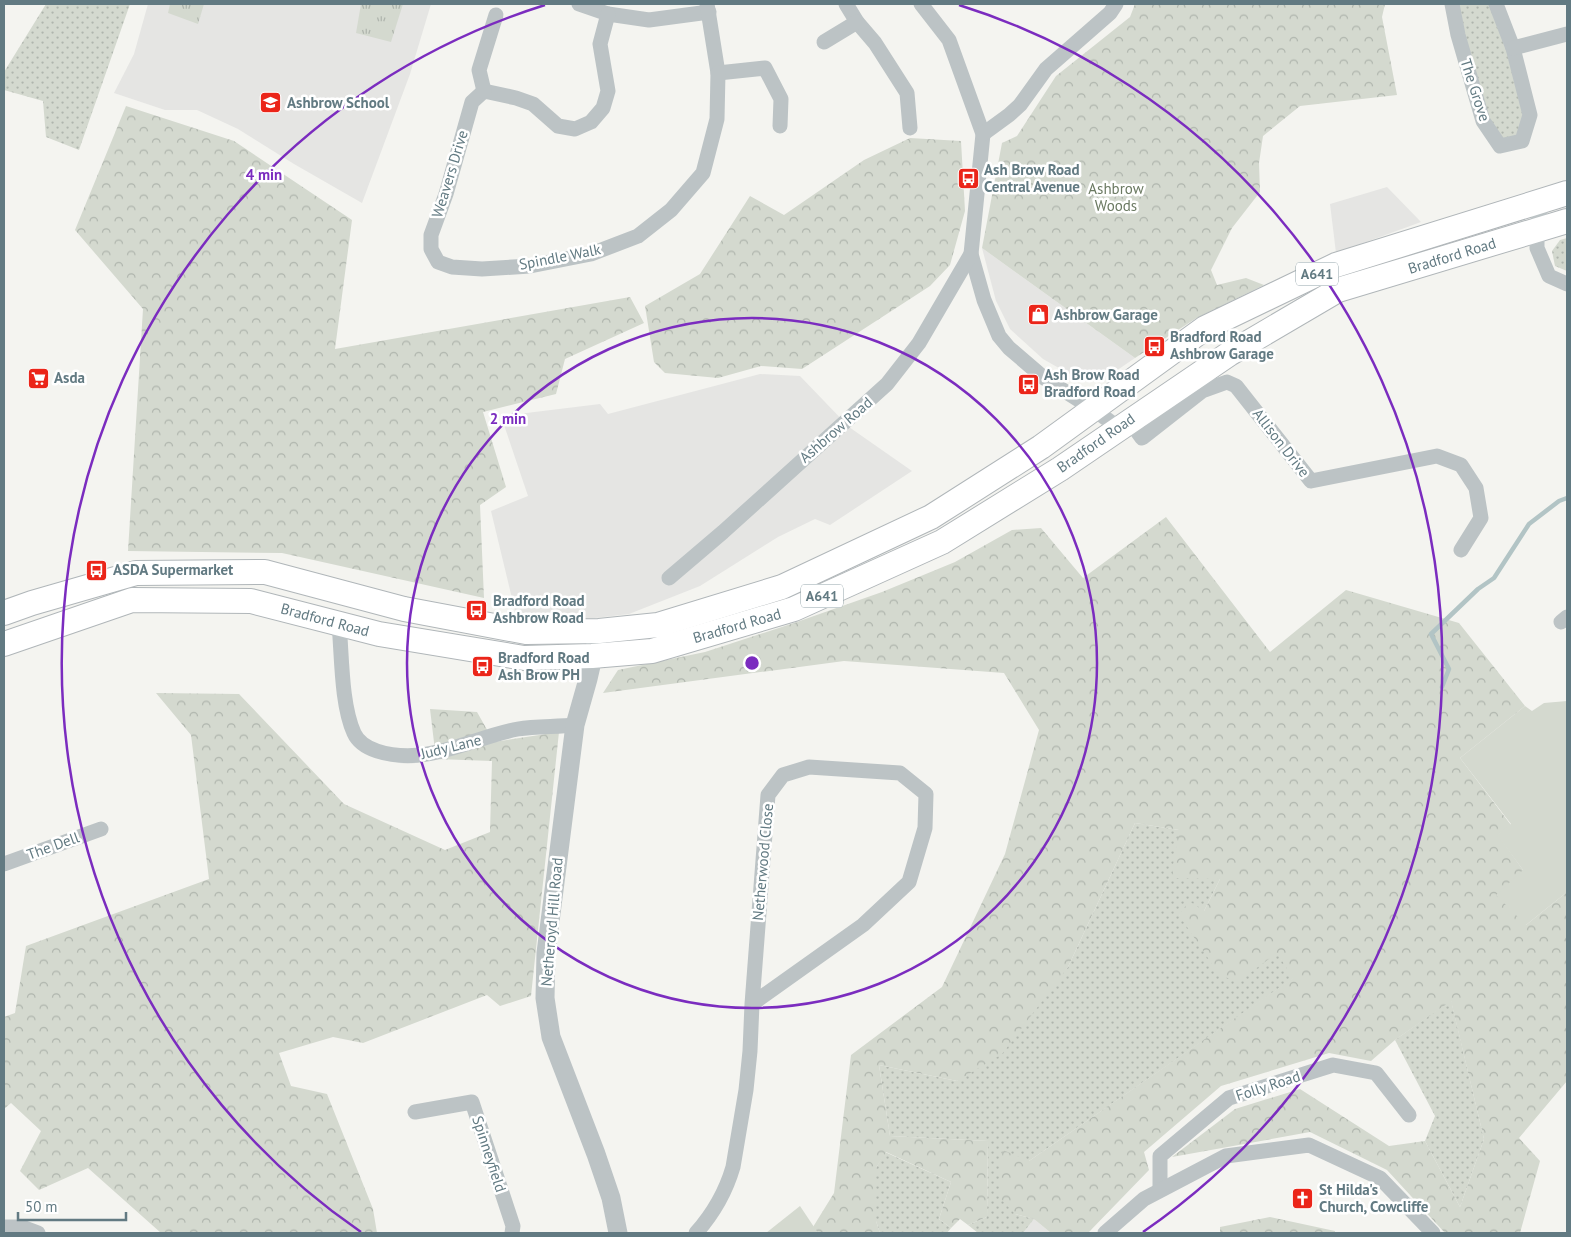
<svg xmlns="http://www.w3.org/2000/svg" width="1571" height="1237" font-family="'PT Sans',sans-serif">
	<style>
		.built { fill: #e5e5e3 }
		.grass { fill: url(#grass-dots) }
		.forest { fill: url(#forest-crowns) }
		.park { fill: url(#park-tufts) }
		.garden { fill: #d4d9cf }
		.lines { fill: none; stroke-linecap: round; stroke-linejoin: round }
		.stream { stroke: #b2c4c5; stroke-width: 4.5 }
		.primary-casing { stroke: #b0b6b9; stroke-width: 26 }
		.minor { stroke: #bcc3c5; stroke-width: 15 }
		.tertiary { stroke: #bcc3c5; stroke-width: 19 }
		.primary { stroke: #fff; stroke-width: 24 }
		.ring { fill: none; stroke: #7b2cbf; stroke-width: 2.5 }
		.labels { text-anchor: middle; stroke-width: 5; stroke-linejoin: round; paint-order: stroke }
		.shield { fill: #fff; stroke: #91a2a8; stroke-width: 1 }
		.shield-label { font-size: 14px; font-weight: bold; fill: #627a82 }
		.street-label { font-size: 15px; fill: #627a82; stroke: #fff }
		.poi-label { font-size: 15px; font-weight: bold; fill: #627a82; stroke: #fff; text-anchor: start }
		.park-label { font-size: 15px; fill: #6a7961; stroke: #fff }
		.centre { fill: #7b2cbf; stroke: #fff; stroke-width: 2.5 }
		.ring-label { font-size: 15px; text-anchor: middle; font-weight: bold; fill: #7b2cbf; stroke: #fff; stroke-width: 5; stroke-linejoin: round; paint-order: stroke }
	</style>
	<defs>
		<pattern id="grass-dots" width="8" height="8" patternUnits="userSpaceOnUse" patternTransform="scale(1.25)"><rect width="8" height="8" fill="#d4d9cf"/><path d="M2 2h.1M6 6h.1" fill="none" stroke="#afb5ad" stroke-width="1.8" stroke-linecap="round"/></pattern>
		<pattern id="forest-crowns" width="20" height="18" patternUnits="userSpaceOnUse" patternTransform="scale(1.25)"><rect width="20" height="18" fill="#d4d9cf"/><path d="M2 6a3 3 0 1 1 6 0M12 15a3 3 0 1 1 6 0" fill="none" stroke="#afb5ad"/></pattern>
		<pattern id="park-tufts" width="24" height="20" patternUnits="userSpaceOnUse" patternTransform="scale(1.25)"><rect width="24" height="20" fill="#d4d9cf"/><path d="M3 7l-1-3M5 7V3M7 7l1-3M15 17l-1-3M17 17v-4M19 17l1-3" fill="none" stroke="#afb5ad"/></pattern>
	</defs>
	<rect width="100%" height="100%" fill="#f4f4f0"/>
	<!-- built -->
	<g class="built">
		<path d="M 148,4 L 431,4 L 410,74 L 362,203 L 294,164 L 238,129 L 197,110 L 165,110 L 114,93 L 134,54 Z"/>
		<path d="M 1387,187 L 1421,222 L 1336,253 L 1330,204 Z"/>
		<path d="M 982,248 L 1135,358 L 1107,377 L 1080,380 L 1043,359 L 1010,329 L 996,301 Z"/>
		<path d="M 760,374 L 800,376 L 849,427 L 912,471 L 830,525 L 815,519 L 778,537 L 700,586 L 629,614 L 544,624 L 516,615 L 491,511 L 528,496 L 501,416 L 600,404 L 608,414 Z"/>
		<path d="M 1034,1219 L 1051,1233 L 1023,1233 Z"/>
	</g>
	<!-- grass -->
	<g class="grass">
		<path d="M 46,4 L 130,4 L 79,150 L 46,137 L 43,101 L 4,90 L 4,72 Z"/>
		<path d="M 1452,4 L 1496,4 L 1530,115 L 1522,141 L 1500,146 L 1483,121 Z"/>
		<path d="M 1567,238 L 1567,271 L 1555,266 L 1552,251 L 1560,240 Z"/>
		<path d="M 1135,823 L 1179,830 L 1220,879 L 1204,911 L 1179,915 L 1277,952 L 1294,978 L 1029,1161 L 1015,1214 L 1034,1219 L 1023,1233 L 978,1233 L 968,1225 L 987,1217 L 988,1141 L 890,1136 L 879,1065 L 957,1081 L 1068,967 Z"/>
		<path d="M 1451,1000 L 1484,1139 L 1460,1207 L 1425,1141 L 1435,1116 L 1395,1040 Z"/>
		<path d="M 885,1152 L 951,1182 L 939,1219 L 951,1228 L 947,1233 L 880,1233 L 876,1221 L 876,1168 Z"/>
	</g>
	<!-- forest -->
	<g class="forest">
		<path d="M 1135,4 L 1385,4 L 1382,17 L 1397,95 L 1300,106 L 1263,136 L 1259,163 L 1260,192 L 1232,228 L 1211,270 L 1217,285 L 1246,278 L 1264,285 L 1195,319 L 1135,358 L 982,248 L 1002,143 L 1017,136 L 1056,76 L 1130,17 Z"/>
		<path d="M 126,106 L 234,141 L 352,220 L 335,349 L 630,297 L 644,323 L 565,359 L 556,394 L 483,412 L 506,487 L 480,505 L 484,598 L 282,553 L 128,551 L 143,309 L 75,230 Z"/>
		<path d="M 910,138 L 961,141 L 965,211 L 950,265 L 930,286 L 802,369 L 761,366 L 718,378 L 665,373 L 654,362 L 645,306 L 700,274 L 750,196 L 784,215 L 864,160 Z"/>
		<path d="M 1166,517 L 1270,652 L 1346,590 L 1459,623 L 1525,706 L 1460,758 L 1511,825 L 1498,835 L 1523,870 L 1526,925 L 1567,892 L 1567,1009 L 1566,1010 L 1567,1012 L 1567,1081 L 1519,1138 L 1540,1161 L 1520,1233 L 1445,1233 L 1387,1170 L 1310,1132 L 1172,1157 L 1235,1109 L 1300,1089 L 1389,1146 L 1425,1141 L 1460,1207 L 1484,1139 L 1451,1001 L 1395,1040 L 1371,1061 L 1329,1053 L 1221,1086 L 1144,1152 L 1149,1170 L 1088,1233 L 1051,1233 L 1034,1219 L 1015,1214 L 999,1197 L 999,1172 L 1003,1150 L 1029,1161 L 1293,978 L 1277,953 L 1239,981 L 1220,976 L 1179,915 L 1189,901 L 1204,911 L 1220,879 L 1171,878 L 1179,830 L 1135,823 L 1068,967 L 1002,1054 L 957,1081 L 879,1065 L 890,1136 L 988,1141 L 987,1217 L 968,1225 L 960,1219 L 951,1228 L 939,1219 L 951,1182 L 886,1152 L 876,1168 L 876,1221 L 880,1233 L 818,1233 L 813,1227 L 834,1193 L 851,1055 L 942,987 L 1005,854 L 1039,730 L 1004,673 L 844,661 L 603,693 L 618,670 L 705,652 L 794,623 L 882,592 L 955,562 L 1012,530 L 1041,528 L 1083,578 Z"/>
		<path d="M 156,693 L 239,694 L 344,804 L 445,850 L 490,832 L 492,761 L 436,759 L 430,709 L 477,712 L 494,742 L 559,732 L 531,996 L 500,1006 L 487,995 L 363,1043 L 333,1037 L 279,1053 L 291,1086 L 327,1094 L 373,1209 L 377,1233 L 161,1233 L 88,1168 L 39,1190 L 20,1171 L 41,1131 L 11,1103 L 4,1109 L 4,1017 L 15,1013 L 26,946 L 209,879 L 191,735 Z"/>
		<path d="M 1270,1217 L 1335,1231 L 1335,1233 L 1220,1233 L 1220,1227 Z"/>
	</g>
	<!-- park -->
	<g class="park">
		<path d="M 170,4 L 204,4 L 198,24 L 168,13 Z"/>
		<path d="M 361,4 L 403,4 L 391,42 L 356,33 Z"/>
	</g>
	<!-- garden -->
	<g class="garden">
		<path d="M 1567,701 L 1567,892 L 1526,925 L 1496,895 L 1523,870 L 1497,835 L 1511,824 L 1460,758 L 1525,706 L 1532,711 L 1544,703 Z"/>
		<path d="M 800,1206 L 818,1233 L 766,1233 Z"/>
	</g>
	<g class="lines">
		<!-- stream -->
		<path class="stream" d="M 1442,687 L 1449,669 L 1431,634 L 1478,589 L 1494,578 L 1529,524 L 1559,501 L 1567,498"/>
		<defs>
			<g id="primary">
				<path d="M 4,613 L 32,603 L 136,573 L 265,572 L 404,609 L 526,632 L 599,631 L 658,625 L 782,587 L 931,517 L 1041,447 L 1205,328 L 1336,265 L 1567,193"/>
				<path d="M 4,644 L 132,600 L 251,601 L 379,634 L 524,658 L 592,656 L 652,651 L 794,609 L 942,542 L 1060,469 L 1229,354 L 1338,290 L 1567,221"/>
			</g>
		</defs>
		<!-- primary casing -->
		<use href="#primary" class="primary-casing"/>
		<!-- minor -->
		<g class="minor">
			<path d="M 579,4 L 608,14 L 649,20 L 709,12"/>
			<path d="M 707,4 L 718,73 L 765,68 L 781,99 L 780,126"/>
			<path d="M 846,4 L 857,22 L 875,43 L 907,93 L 910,128"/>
			<path d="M 921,4 L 949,40 L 983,134 L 971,254 L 984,300 L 999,336 L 1009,348 L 1044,378 L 1093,409 L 1119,428"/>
			<path d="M 1452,4 L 1458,35 L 1483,121 L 1500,146 L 1522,141 L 1530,115 L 1513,48 L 1496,4"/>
			<path d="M 608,14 L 600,44 L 608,91 L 603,108 L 591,122 L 575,129 L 558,126 L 533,104 L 516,98 L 484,91 L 472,102 L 446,194 L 431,235 L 431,249 L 438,262 L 452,267 L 482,269 L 530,266 L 591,254 L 638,236 L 671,210 L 703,173 L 717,119 L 718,73"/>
			<path d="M 824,42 L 857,22"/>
			<path d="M 1513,48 L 1567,34"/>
			<path d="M 484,91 L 479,70 L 496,15"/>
			<path d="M 983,134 L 1009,115 L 1020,105 L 1046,69 L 1110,13 L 1116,4"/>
			<path d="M 1541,201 L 1537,230 L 1537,248 L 1549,276 L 1567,284"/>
			<path d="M 1129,420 L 1142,438 L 1202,391 L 1227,382 L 1236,386 L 1311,481 L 1437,456 L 1461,465 L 1476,488 L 1481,518 L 1461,550"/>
			<path d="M 669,578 L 723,532 L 887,384 L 919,343 L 971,254"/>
			<path d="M 1561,622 L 1567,617"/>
			<path d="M 339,624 C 342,656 341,704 354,733 C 358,742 368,748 377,751 C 427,767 470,738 518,729 C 536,726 556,727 575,725"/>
			<path d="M 4,864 L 101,829"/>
			<path d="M 415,1112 L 472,1102 L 513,1226 L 512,1233"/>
			<path d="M 1160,1190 L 1160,1156 L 1229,1098 L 1333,1065 L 1376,1073 L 1409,1115"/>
			<path d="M 4,1227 L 22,1227 L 38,1233"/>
			<path d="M 696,1233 C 712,1215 726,1191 733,1167 L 746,1090 L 750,1051 L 752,1004 L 768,795 L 783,775 L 809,767 L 900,773 L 926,794 L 925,828 L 909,882 L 863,925 L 752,1004"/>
			<path d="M 1105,1233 L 1144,1199 L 1226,1156 L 1309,1145 L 1380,1178 L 1433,1233"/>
		</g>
		<!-- tertiary -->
		<path class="tertiary" d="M 599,631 L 588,679 L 575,725 L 546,953 L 545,998 L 551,1037 L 596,1154 L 611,1198 L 618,1233"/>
		<!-- primary -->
		<use href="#primary" class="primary"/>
	</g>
	<!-- distance rings -->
	<g class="ring">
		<circle cx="752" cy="663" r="345"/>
		<path d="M361 1232A690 690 0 0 1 545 5M959 5A690 690 0 0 1 1143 1232"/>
	</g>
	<!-- icons -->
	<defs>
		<symbol id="school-square" viewBox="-11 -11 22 22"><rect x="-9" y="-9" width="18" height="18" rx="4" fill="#eb2519" stroke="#fff"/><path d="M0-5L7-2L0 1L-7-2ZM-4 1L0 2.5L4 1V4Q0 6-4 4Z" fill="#fff"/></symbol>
		<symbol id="bus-square" viewBox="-11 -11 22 22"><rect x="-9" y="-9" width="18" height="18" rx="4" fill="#eb2519" stroke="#fff"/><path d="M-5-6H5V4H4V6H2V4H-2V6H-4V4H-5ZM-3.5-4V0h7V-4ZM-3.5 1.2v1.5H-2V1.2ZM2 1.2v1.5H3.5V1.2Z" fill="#fff"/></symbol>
		<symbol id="shop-square" viewBox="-11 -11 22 22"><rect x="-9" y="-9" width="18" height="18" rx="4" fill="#eb2519" stroke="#fff"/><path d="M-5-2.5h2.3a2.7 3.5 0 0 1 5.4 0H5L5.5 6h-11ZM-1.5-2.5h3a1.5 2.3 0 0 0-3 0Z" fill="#fff"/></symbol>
		<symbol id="supermarket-square" viewBox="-11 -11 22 22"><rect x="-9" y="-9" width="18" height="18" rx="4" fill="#eb2519" stroke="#fff"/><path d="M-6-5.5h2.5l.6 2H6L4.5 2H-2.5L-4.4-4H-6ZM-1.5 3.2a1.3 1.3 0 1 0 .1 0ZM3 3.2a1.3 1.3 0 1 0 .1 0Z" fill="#fff"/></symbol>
		<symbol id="church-square" viewBox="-11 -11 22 22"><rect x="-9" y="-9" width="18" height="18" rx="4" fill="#eb2519" stroke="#fff"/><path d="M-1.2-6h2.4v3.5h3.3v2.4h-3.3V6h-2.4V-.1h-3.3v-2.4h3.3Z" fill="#fff"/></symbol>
	</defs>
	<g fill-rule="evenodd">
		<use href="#school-square" x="258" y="90" width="25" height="25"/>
		<use href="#bus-square" x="956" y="166" width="25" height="25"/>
		<use href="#shop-square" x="1026" y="302" width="25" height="25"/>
		<use href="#bus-square" x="1142" y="334" width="25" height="25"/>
		<use href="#supermarket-square" x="26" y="366" width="25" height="25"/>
		<use href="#bus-square" x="1016" y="372" width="25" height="25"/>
		<use href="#bus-square" x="84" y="558" width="25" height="25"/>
		<use href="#bus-square" x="464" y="598" width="25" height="25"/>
		<use href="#bus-square" x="470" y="654" width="25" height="25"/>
		<use href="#church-square" x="1290" y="1186" width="25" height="25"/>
	</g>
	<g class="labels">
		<!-- shield labels -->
		<g class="shield">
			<rect x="1296" y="262.5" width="42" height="23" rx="4"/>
			<rect x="801" y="584.5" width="42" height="23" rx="4"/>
		</g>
		<g class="shield-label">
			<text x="1317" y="279">A641</text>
			<text x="822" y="601">A641</text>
		</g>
		<!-- street labels -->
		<g class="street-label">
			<text transform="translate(1475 90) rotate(72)" y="5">The Grove</text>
			<text transform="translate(450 174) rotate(-73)" y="5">Weavers Drive</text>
			<text transform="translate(1452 256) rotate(-17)" y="5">Bradford Road</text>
			<text transform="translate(560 257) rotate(-11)" y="5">Spindle Walk</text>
			<text transform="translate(836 430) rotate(-41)" y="5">Ashbrow Road</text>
			<text transform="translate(1096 443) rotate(-35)" y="5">Bradford Road</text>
			<text transform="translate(1281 443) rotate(52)" y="5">Allison Drive</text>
			<text transform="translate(325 620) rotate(15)" y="5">Bradford Road</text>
			<text transform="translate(737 626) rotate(-16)" y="5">Bradford Road</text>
			<text transform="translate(451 747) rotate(-14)" y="5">Judy Lane</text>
			<text transform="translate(53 846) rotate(-20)" y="5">The Dell</text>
			<text transform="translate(763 862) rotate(-85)" y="5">Netherwood Close</text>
			<text transform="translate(552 922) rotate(-85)" y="5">Netheroyd Hill Road</text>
			<text transform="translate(1268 1086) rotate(-18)" y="5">Folly Road</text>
			<text transform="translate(489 1154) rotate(72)" y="5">Spinneyfield</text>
		</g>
		<!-- poi labels -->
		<g class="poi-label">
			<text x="287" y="108">Ashbrow School</text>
			<text x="984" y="175">Ash Brow Road<tspan x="984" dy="17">Central Avenue</tspan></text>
			<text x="1054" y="320">Ashbrow Garage</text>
			<text x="1170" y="342">Bradford Road<tspan x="1170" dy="17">Ashbrow Garage</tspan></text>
			<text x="1044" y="380">Ash Brow Road<tspan x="1044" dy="17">Bradford Road</tspan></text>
			<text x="54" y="383">Asda</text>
			<text x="113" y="575">ASDA Supermarket</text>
			<text x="493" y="606">Bradford Road<tspan x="493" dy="17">Ashbrow Road</tspan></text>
			<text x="498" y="663">Bradford Road<tspan x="498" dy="17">Ash Brow PH</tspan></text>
			<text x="1319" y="1195">St Hilda's<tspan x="1319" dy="17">Church, Cowcliffe</tspan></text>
		</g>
		<!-- park labels -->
		<g class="park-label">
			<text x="1116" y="194">Ashbrow<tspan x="1116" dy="17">Woods</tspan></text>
		</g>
	</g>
	<circle cx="752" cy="663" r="8" class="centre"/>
	<g class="ring-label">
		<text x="264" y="180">4 min</text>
		<text x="508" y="424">2 min</text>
	</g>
	<!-- border -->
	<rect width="1571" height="1237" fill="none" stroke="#627a82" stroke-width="10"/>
	<!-- scale -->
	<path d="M18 1212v8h108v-8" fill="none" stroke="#627a82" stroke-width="2.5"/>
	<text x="25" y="1212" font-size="15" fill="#627a82" stroke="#ffffff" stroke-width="4" paint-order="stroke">50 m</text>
</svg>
